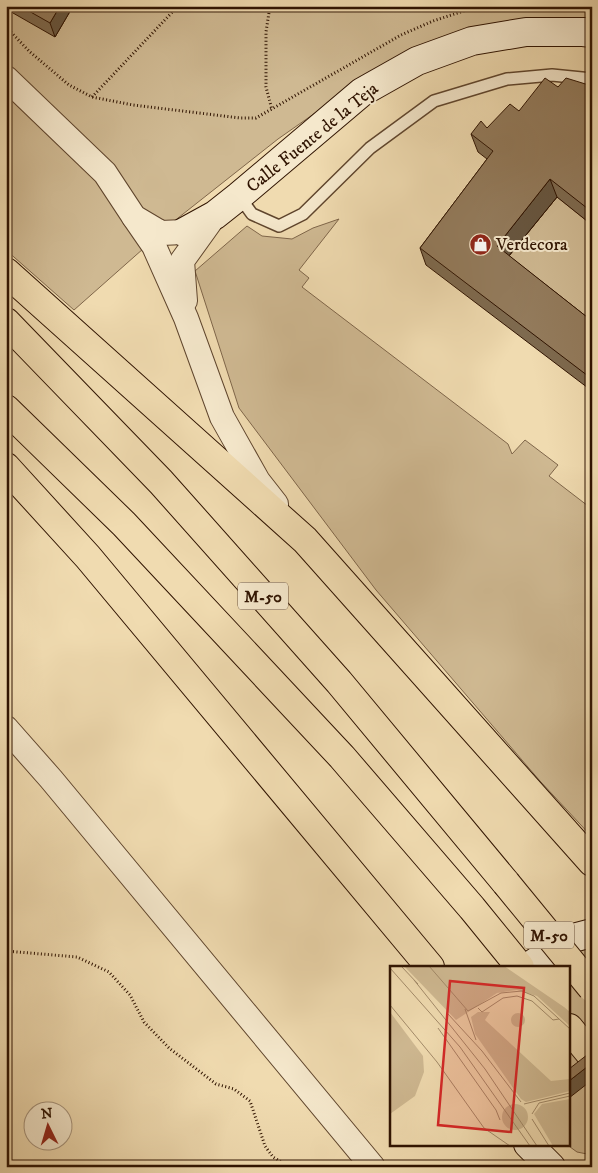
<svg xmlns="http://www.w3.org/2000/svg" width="598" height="1173" font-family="'IM FELL DW Pica',serif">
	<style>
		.green { fill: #cfb992; stroke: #7f664a }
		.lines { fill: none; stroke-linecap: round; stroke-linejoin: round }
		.lane-casing { stroke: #5f452d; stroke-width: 14 }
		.street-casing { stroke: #5f452d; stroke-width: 26 }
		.secondary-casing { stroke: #2f1301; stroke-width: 30 }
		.highway-casing { stroke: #2f1301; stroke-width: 30 }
		.path { stroke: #2f1301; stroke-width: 3; stroke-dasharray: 1 2.5; stroke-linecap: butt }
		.lane { stroke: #f5e8cc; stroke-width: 11 }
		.street { stroke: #f5e8cc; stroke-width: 24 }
		.secondary { stroke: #f5e8cc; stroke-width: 28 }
		.highway { stroke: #f0dbb0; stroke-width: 28 }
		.highway-bridge-casing { stroke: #2f1301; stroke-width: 30; stroke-linecap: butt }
		.highway-bridge { stroke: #f0dbb0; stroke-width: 28 }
		.wall { fill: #7e6a4f; stroke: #2f1301 }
		.shaded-wall { fill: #675640; stroke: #2f1301 }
		.building { fill: #937b5c; stroke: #2f1301 }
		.labels { text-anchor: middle; stroke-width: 4; stroke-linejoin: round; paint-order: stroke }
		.shield { fill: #f5e8cc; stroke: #6a533e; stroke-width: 1 }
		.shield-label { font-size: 16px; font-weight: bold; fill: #2f1301 }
		.street-label { font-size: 18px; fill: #2f1301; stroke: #f5e8cc }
		.poi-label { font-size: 18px; fill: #2f1301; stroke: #f5e8cc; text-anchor: start }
		.inset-road { fill: none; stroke: #a38b6a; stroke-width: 1 }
		.view { fill: #d62828; fill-opacity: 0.15; stroke: #d62828; stroke-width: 2.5 }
		.inset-edge { fill: none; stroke: #2f1301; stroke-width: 2.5 }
	</style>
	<rect width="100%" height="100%" fill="#f0dbb0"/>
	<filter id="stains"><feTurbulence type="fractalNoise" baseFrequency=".004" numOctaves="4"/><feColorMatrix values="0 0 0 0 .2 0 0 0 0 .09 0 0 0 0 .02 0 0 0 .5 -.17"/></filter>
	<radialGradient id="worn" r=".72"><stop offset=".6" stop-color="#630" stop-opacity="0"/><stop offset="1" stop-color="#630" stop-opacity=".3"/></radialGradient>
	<!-- green -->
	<g class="green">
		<path d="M 6,6 L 592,6 L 592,24 L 385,64 L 278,139 L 178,218 L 74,310 L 6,250 Z"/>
		<path d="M 557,197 L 592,225 L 592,334 L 503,263 Z"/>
		<path d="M 339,219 L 299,270 L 309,278 L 302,287 L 508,444 L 512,454 L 525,440 L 558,465 L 549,476 L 592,509 L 592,837 L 540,781 L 376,590 L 239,408 L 195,271 L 247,226 L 262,236 L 292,239 L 313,228 Z"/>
		<path d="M 592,943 L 592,1155 L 577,1152 L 566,1144 L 569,1144 L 569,967 L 548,967 Z"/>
	</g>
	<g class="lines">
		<defs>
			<path id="lane" d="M 239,196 L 252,214 L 279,226 L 303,214 L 370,148 L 434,101 L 507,79 L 552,75 L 592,79"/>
			<g id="street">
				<path d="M 6,78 L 105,173 L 134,217 L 161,233 L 184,232"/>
				<path d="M 134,217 L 154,246 L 186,318 L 222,417 L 258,481 L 276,504"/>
				<path d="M 185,301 L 182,261 L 210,222"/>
				<path d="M 6,728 L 51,779 L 373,1167"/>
			</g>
			<g id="secondary">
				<path d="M 184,232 L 215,215 L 239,196 L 362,92 L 417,61 L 472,41 L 526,32 L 583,32 L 592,33"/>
				<path d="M 531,967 L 534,963 L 569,939 L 592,933"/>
				<path d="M 528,1144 L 551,1167"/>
			</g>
			<g id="highway">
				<path d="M 6,272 L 305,540 L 592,862"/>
				<path d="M 6,322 L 161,482 L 339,682 L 506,883"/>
				<path d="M 6,409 L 124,524 L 342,757 L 472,908 L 520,967"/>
				<path d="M 6,467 L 88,557 L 430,967"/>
				<path d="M 569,1028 L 592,1056"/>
			</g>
		</defs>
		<!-- lane casing -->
		<use href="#lane" class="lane-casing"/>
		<!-- street casing -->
		<use href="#street" class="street-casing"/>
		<!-- secondary casing -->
		<use href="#secondary" class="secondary-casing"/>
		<!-- highway casing -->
		<use href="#highway" class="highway-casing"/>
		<!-- path -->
		<g class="path">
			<path d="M 270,6 L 266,32 L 266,87 L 272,110"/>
			<path d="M 6,27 L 30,52 L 69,85 L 92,97 L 133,105 L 240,118 L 256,118 L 401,35 L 433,21 L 479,6"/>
			<path d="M 92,97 L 178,6"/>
			<path d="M 6,951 L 77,957 L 109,972 L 130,995 L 144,1022 L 169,1048 L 216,1084 L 234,1089 L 250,1101 L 265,1146 L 273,1157 L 290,1167"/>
		</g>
		<!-- lane -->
		<use href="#lane" class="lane"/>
		<!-- street -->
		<use href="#street" class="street"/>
		<!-- secondary -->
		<use href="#secondary" class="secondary"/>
		<!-- highway -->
		<use href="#highway" class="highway"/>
		<defs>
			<path id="highway-bridge" d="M 506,883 L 592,988"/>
		</defs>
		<!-- highway-bridge casing -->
		<use href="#highway-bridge" class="highway-bridge-casing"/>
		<!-- highway-bridge -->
		<use href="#highway-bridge" class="highway-bridge"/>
	</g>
	<!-- wall -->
	<g class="wall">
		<path d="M 6,6 L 71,6 L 72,8 L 55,37 L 6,9 Z"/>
		<path d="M 592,86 L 592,225 L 557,197 L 509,256 L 592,321 L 592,391 L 426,265 L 420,248 L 487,159 L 478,152 L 471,134 L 487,128 L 519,111 L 558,87 Z"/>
	</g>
	<!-- shaded-wall -->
	<g class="shaded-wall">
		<path d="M 60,6 L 71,6 L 72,8 L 55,37 L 50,23 Z"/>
		<path d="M 550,179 L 557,197 L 503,263 L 497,246 Z"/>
		<path d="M 592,1063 L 592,1080 L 569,1098 L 569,1081 Z"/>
	</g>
	<!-- building -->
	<g class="building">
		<path d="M 20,6 L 60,6 L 50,23 Z"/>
		<path d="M 545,78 L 558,87 L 566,78 L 592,86 L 592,212 L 550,179 L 497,246 L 592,321 L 592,379 L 420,248 L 493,151 L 471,134 L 481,121 L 487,128 L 510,104 L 519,111 Z"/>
		<path d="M 592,1051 L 592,1063 L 569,1081 L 569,1069 Z"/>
	</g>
	<!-- icons -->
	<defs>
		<symbol id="shop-disc" viewBox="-11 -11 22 22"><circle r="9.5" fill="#8f2418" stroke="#f5e8cc"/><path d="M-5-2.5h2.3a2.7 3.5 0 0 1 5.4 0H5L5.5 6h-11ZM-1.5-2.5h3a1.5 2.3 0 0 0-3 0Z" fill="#fff"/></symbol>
	</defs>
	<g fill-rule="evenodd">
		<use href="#shop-disc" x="468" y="232" width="25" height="25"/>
	</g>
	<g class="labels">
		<!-- shield labels -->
		<g class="shield">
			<rect x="238" y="582.5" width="50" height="27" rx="4"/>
			<rect x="524" y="921.5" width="50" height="27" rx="4"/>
		</g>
		<g class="shield-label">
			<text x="263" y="602">M-50</text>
			<text x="549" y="941">M-50</text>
		</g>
		<!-- street labels -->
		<g class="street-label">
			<text transform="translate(312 137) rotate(-39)" y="6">Calle Fuente de la Teja</text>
		</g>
		<!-- poi labels -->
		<g class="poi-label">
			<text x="496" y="250">Verdecora</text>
		</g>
	</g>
	<!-- overview -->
	<g transform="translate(390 966)">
		<rect width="180" height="180" fill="#f0dbb0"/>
		<path d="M 14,0 L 114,0 L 174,41 L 180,46 L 180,60 L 147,30 L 127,24 L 107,27 L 66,54 ZM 0,46 L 33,90 L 34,106 L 25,130 L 0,148 ZM 88,46 L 100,46 L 95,54 L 161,115 L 180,113 L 180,125 L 136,136 L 131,133 L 85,68 L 81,51 ZM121 54a7 7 0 1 1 14 0a7 7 0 1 1-14 0ZM 180,133 L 180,180 L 163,180 L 144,148 L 152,138 ZM112 151a13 13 0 1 1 26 0a13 13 0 1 1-26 0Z" fill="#cfb992"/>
		<path class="inset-road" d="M 11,0 L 28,18M 39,0 L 78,45 L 111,27 L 132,25 L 144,30 L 180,63M 0,2 L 70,81 L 140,180M 24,14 L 95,103 L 147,180M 0,39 L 47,96 L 94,162 L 120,180M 88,42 L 92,46 L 113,32 L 127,30 L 142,35 L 163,54 L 169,53M 75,43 L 86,74M 58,48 L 92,85 L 131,136M 48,62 L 106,144 L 110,154M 134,138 L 180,127M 142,148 L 149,137 L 180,130M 142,153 L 159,180"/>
		<path class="view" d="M 60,15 L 134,22 L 121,166 L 48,159 Z"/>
		<rect width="180" height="180" class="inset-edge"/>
	</g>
	<!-- margin -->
	<rect width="598" height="1173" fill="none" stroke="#f0dbb0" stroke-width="25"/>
	<rect x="8" y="8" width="583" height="1158" fill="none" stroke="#2f1301" stroke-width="2.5"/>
	<rect x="12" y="12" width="573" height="1148" fill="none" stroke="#2f1301"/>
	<!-- north arrow -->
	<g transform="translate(48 1126) rotate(355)"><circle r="24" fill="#f5e8cc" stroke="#a6937b"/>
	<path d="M0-4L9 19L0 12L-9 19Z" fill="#8f2418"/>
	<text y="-8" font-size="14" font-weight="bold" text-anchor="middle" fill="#2f1301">N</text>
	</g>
	<rect width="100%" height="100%" filter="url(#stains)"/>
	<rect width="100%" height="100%" fill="url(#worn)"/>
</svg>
